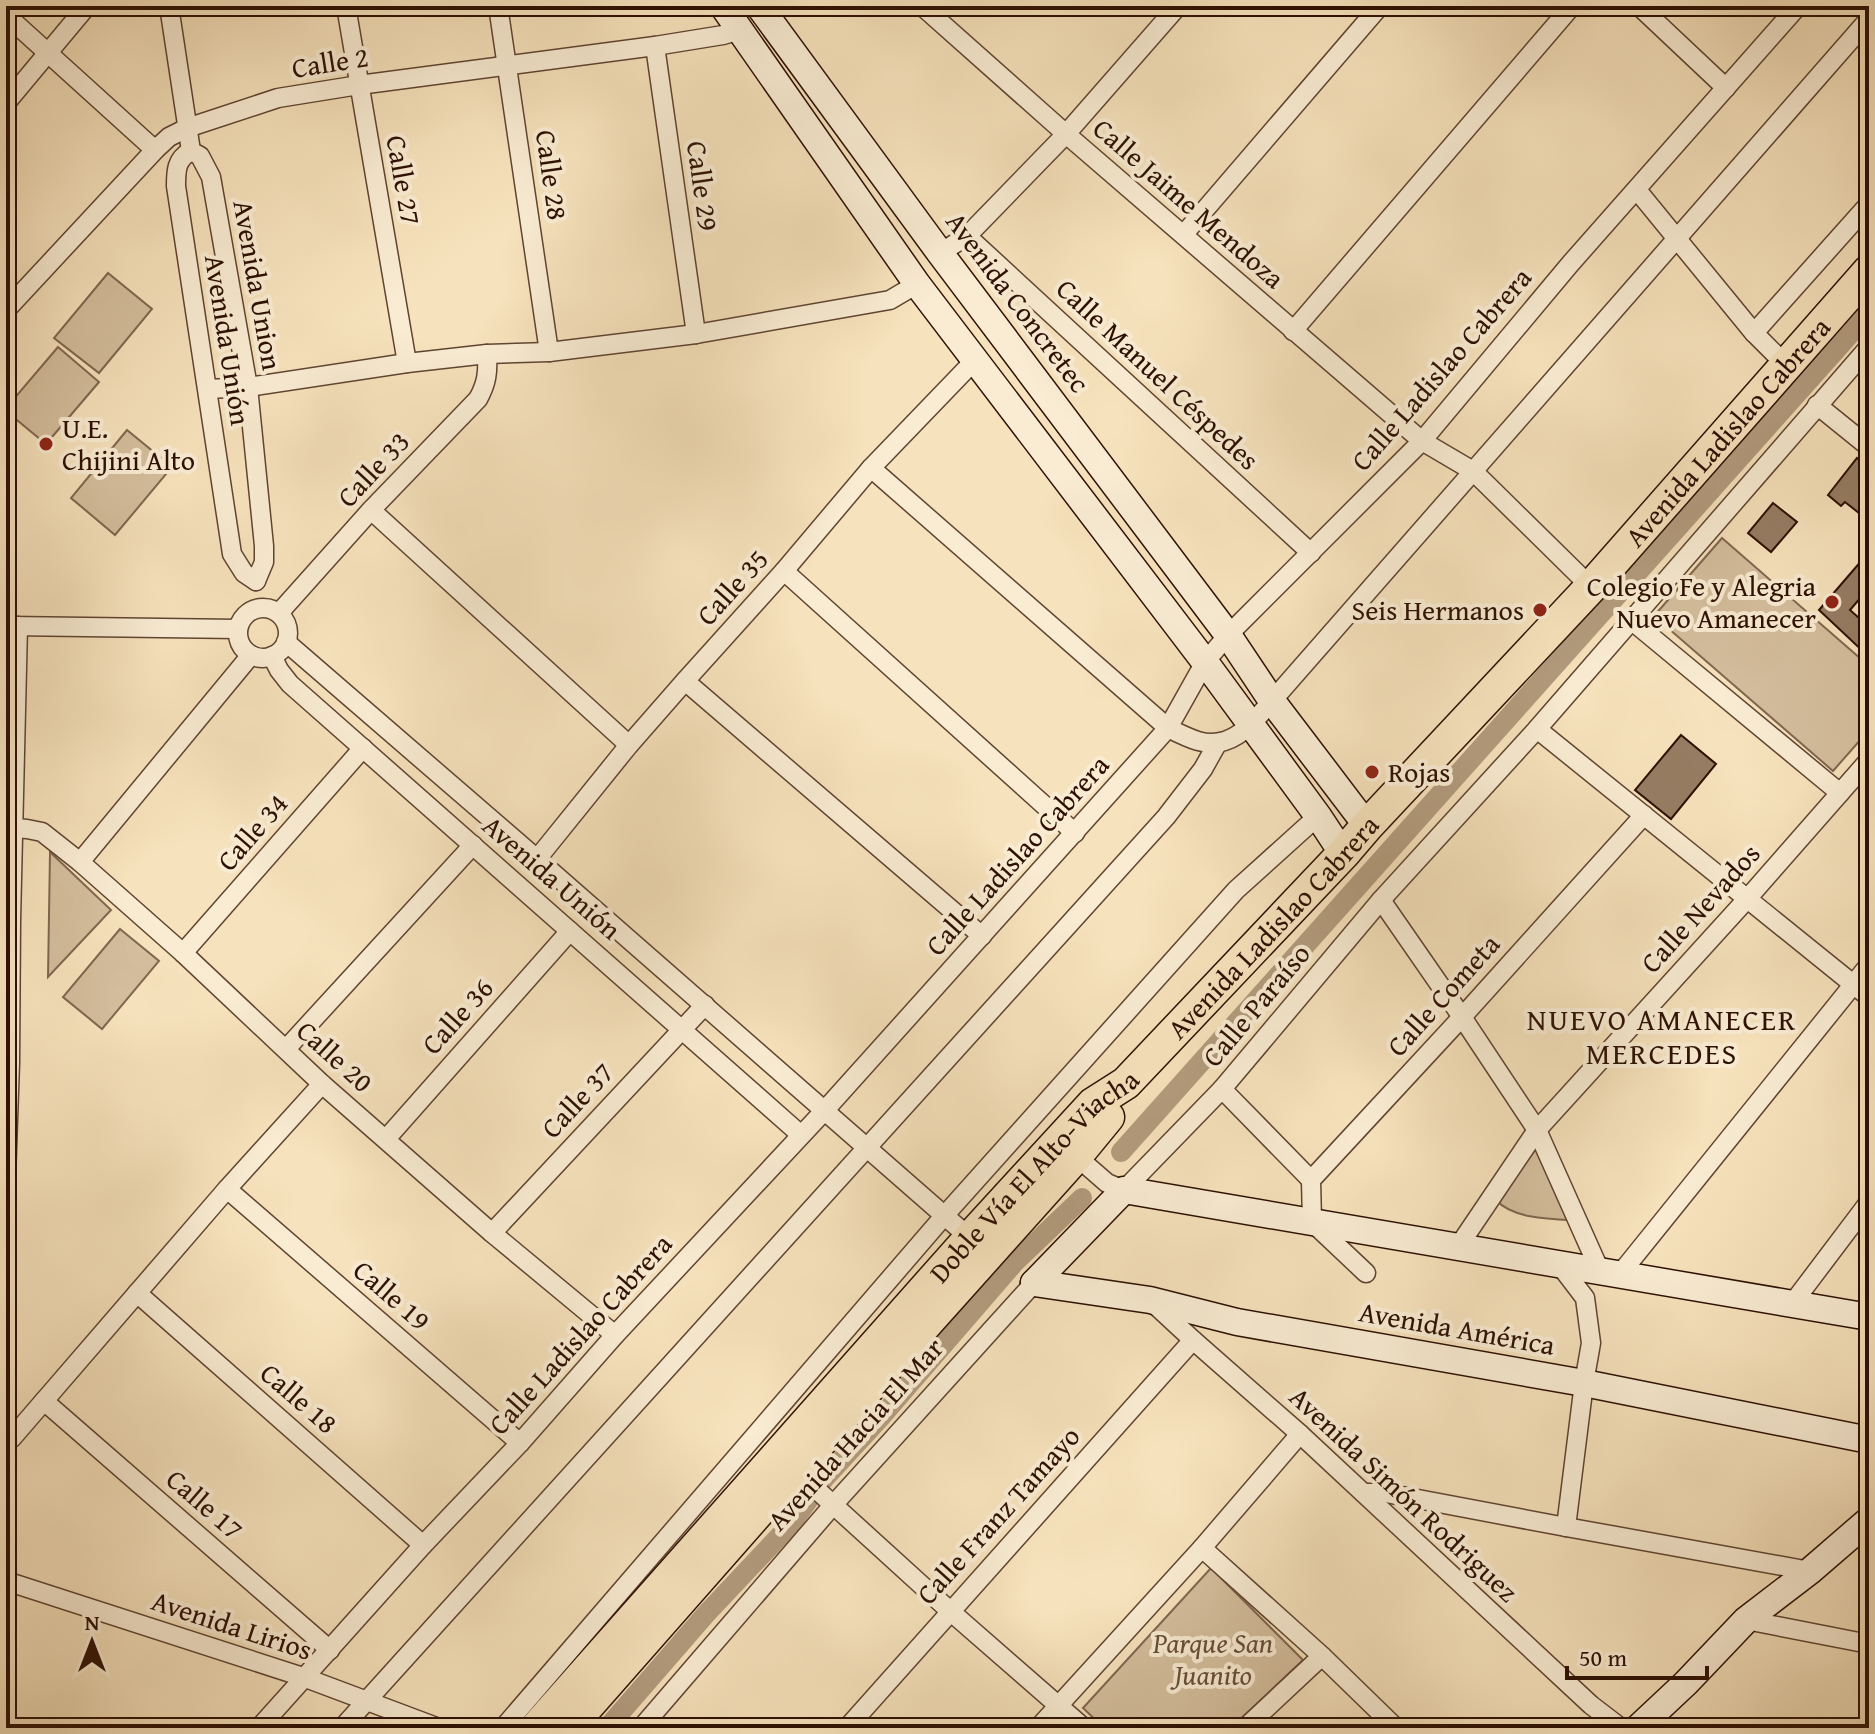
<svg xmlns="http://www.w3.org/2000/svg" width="1875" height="1734" font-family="'Gentium Book Plus',serif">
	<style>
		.green { fill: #d4be9d; stroke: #806750; stroke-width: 2 }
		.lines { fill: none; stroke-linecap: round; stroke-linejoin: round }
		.canal { stroke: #b29b7d; stroke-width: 20 }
		.building { fill: #967d63; stroke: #2d1003; stroke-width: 2 }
		.street-casing { stroke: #5f4431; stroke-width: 21 }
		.secondary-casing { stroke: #2d1003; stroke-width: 29 }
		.highway-casing { stroke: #2d1003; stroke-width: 35 }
		.street { stroke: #f9ecd3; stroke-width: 18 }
		.secondary { stroke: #f9ecd3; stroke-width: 26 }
		.highway { stroke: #f6e2bc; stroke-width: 32 }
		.poi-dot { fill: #8f2418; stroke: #f9ecd3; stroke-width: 3 }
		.labels { text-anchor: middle; stroke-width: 8; stroke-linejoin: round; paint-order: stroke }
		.street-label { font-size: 28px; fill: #2d1003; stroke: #f9ecd3 }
		.poi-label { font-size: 28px; fill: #2d1003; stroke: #f9ecd3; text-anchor: start }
		.park-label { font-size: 28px; font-style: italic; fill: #674d39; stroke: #f9ecd3 }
		.neighbourhood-label { font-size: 30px; letter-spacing: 2px; fill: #2d1003; stroke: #f9ecd3 }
	</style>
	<rect width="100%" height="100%" fill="#f6e2bc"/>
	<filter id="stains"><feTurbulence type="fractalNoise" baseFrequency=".0025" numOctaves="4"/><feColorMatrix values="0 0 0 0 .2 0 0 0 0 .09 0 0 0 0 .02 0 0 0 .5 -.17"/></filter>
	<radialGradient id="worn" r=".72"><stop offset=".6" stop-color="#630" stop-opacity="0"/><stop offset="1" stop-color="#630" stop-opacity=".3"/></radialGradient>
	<!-- green -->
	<g class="green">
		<path d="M 108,273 L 152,309 L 99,373 L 54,338 Z"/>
		<path d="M 58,347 L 99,382 L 46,444 L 6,411 L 6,408 Z"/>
		<path d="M 127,430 L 172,467 L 115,535 L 71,498 Z"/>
		<path d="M 1722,538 L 1869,666 L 1869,730 L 1833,771 L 1654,616 Z"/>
		<path d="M 50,852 L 111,910 L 48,977 Z"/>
		<path d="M 120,929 L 159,961 L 102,1029 L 63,997 Z"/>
		<path d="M 1538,1143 L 1587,1221 C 1559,1219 1515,1221 1496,1200 Z"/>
		<path d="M 1211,1568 L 1303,1660 L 1231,1728 L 1104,1728 L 1083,1708 Z"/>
	</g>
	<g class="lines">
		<!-- canal -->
		<g class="canal">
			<path d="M 1121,1152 L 1869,313"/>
			<path d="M 607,1728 L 706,1614 L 790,1525 L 824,1479 L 881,1417 L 1015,1262 L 1082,1198"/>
		</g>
	</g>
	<!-- building -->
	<g class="building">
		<path d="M 1857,458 L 1869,467 L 1869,521 L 1845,502 L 1841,506 L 1828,495 Z"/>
		<path d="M 1773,503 L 1797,522 L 1771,552 L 1748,533 Z"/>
		<path d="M 1869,552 L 1869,588 L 1850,610 L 1869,627 L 1869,657 L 1819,610 Z"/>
		<path d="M 1681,735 L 1716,764 L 1671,819 L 1635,790 Z"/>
	</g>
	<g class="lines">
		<defs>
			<g id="street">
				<path d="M 169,6 L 191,151 L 200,156 L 211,177 L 248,387 L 264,546 L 264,562 L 256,581"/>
				<path d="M 346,6 L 407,363"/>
				<path d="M 498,6 L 549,352"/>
				<path d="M 922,6 L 1066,134 L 1422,441 L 1473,471 L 1591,587"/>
				<path d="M 1639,6 L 1726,88"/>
				<path d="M 6,15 L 155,150"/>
				<path d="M 655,46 L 696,334"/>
				<path d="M 6,103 L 87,6"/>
				<path d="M 191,151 C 176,159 176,171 176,186 L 232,554 L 244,573 L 256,581"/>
				<path d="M 1637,190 L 1754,333 L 1785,364"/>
				<path d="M 1184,234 L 1380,6"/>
				<path d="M 967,236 L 1311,553"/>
				<path d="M 940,253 L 967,236 L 1066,134 L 1178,6"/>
				<path d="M 6,310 L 155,150 L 169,137 L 187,128 L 278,98 L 359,85 L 655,46 L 723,35 L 740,30"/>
				<path d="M 1293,331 L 1572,6"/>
				<path d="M 1754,333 L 1869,204"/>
				<path d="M 208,389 L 248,387 L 407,363 L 487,354 L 549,352 L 696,334 L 890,300 L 917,284"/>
				<path d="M 1817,405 L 1869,447"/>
				<path d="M 871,468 L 1168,728 C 1178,733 1188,738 1198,741 C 1232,751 1252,723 1272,701 L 1869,19"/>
				<path d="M 371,510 L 629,745"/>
				<path d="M 784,571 L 1075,833"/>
				<circle cx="263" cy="633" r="25"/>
				<path d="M 279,613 L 371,510 L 478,399 C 487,383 488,372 487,354"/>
				<path d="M 1631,620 L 1840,793"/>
				<path d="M 9,626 L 238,629"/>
				<path d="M 286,642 L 537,859 L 970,1238"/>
				<path d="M 272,656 L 279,670 L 290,684 L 801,1135"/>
				<path d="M 685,681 L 982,936"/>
				<path d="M 1537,729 L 1869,997"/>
				<path d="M 14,828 L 27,829 L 42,832 L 80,862 L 183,953 L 322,1084 L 492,1233 L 615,1335"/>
				<path d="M 537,859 L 629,745 L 685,681 L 784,571 L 871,468 L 975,360"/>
				<path d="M 80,862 L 251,655"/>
				<path d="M 1381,900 L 1462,1017 L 1537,1130 L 1600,1271"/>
				<path d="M 183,953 L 363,748"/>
				<path d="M 286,1049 L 473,845"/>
				<path d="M 1222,1089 L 1311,1180"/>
				<path d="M 386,1139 L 570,931"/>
				<path d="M 1076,1156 L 1107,1183 L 1124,1190 L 1222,1089 L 1381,900 L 1537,729 L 1869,347"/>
				<path d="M 6,1177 L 10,1063 L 11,921 L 18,626"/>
				<path d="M 227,1189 L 520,1443"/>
				<path d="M 492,1233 L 705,1005"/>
				<path d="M 1458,1247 L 1537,1130 L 1747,899 L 1869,760"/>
				<path d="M 1559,1264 L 1585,1298 L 1591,1343 L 1584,1383 L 1566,1527"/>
				<path d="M 1366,1273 L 1312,1222 L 1311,1180 L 1462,1017 L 1644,815"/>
				<path d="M 1620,1274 L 1869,965"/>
				<path d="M 137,1293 L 423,1545"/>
				<path d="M 1152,1302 L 1193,1340 L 1300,1434 L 1591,1705 L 1621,1728"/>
				<path d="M 1792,1304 L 1869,1202"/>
				<path d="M 44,1401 L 330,1650"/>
				<path d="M 6,1441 L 12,1438 L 227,1189 L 322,1084"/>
				<path d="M 795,1470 L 950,1611 L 1084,1728"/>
				<path d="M 1364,1493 L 1386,1493 L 1566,1527 L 1810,1571"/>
				<path d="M 1202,1548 L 1322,1656 L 1396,1728"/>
				<path d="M 6,1581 L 303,1677 L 439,1728"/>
				<path d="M 1746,1620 L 1869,1644"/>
				<path d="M 259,1728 L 423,1545 L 520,1443 L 615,1335 L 825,1110 L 1168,728 L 1205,662 L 1228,635 L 1422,441 L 1571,263 L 1798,6"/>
				<path d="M 342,1728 L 1166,817 L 1203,769 L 1217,744"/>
				<path d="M 503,1728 L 944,1216 L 1236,890 L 1318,816"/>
				<path d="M 641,1728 L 834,1504 L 1034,1283"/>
				<path d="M 847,1728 L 1193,1340"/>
				<path d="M 1038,1728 L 1202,1548 L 1300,1434"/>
				<path d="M 1245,1728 L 1322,1656"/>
			</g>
			<g id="secondary">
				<path d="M 723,6 L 917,284 L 1205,662 L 1318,816 L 1343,854"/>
				<path d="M 759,6 L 940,253 L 1228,635 L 1272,701 L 1367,826"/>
				<path d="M 1034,1283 L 1124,1190 L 1869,1317"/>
				<path d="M 1034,1283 L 1150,1300 L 1237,1322 L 1584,1383 L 1869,1440"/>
				<path d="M 1638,1728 L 1686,1683 L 1746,1620 L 1810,1571 L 1869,1520"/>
			</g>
			<g id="highway">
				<path id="s1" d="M 536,1728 L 970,1238 L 1093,1104 L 1126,1083 L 1343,854 L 1367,826 L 1591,587 L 1869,271"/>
				<path d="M 568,1728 L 795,1470 L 1076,1156 L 1108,1117"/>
			</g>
		</defs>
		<!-- street casing -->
		<use href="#street" class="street-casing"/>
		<!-- secondary casing -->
		<use href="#secondary" class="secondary-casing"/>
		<!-- highway casing -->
		<use href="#highway" class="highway-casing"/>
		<!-- street -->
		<use href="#street" class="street"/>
		<!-- secondary -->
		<use href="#secondary" class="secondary"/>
		<!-- highway -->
		<use href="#highway" class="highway"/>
	</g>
	<!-- markers -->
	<g class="poi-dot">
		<circle cx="46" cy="444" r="8"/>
		<circle cx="1832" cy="602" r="8"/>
		<circle cx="1540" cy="610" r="8"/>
		<circle cx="1372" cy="772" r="8"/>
	</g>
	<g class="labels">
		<!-- street labels -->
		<g class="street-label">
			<text transform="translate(330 62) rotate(-9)" y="10">Calle 2</text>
			<text transform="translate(552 175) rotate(82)" y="10">Calle 28</text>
			<text transform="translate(404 180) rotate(80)" y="10">Calle 27</text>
			<text transform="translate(703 186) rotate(82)" y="10">Calle 29</text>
			<text transform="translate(1189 203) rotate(41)" y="10">Calle Jaime Mendoza</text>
			<text transform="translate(258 285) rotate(80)" y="10">Avenida Union</text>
			<text transform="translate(1018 302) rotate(53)" y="10">Avenida Concretec</text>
			<text transform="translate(228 340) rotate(81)" y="10">Avenida Unión</text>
			<text transform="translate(1441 369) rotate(-49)" y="10">Calle Ladislao Cabrera</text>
			<text transform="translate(1158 374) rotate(43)" y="10">Calle Manuel Céspedes</text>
			<text dy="10" stroke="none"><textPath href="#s1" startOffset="1762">Avenida Ladislao Cabrera</textPath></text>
			<text transform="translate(373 469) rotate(-47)" y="10">Calle 33</text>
			<text transform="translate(732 587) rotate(-48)" y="10">Calle 35</text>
			<text transform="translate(252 832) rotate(-49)" y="10">Calle 34</text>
			<text transform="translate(1017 855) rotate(-48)" y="10">Calle Ladislao Cabrera</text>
			<text transform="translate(552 877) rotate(41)" y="10">Avenida Unión</text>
			<text transform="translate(1700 908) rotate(-48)" y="10">Calle Nevados</text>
			<text dy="10" stroke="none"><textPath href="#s1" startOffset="1090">Avenida Ladislao Cabrera</textPath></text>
			<text transform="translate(1443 995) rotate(-48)" y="10">Calle Cometa</text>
			<text transform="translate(1256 1005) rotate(-50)" y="10">Calle Paraíso</text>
			<text transform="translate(457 1016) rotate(-48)" y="10">Calle 36</text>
			<text transform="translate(335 1056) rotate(42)" y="10">Calle 20</text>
			<text transform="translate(577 1100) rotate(-47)" y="10">Calle 37</text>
			<text dy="10" stroke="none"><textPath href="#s1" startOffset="744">Doble Vía El Alto-Viacha</textPath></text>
			<text transform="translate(392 1295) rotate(41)" y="10">Calle 19</text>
			<text transform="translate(1457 1328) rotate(10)" y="10">Avenida América</text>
			<text transform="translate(580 1334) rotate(-48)" y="10">Calle Ladislao Cabrera</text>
			<text transform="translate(299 1398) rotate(41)" y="10">Calle 18</text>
			<text transform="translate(855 1434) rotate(-48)" y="10">Avenida Hacia El Mar</text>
			<text transform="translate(1404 1494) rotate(43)" y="10">Avenida Simón Rodriguez</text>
			<text transform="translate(205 1504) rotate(41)" y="10">Calle 17</text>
			<text transform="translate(998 1515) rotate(-48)" y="10">Calle Franz Tamayo</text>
			<text transform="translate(232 1625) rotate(18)" y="10">Avenida Lirios</text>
		</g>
		<!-- poi labels -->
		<g class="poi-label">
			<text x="62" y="438">U.E.<tspan x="62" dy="32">Chijini Alto</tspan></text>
			<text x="1816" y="596" text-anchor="end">Colegio Fe y Alegria<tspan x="1816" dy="32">Nuevo Amanecer</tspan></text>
			<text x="1524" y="620" text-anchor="end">Seis Hermanos</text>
			<text x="1388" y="782">Rojas</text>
		</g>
		<!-- park labels -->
		<g class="park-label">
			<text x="1213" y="1653">Parque San<tspan x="1213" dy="32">Juanito</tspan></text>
		</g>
		<!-- neighbourhood labels -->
		<g class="neighbourhood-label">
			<text x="1662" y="1030">NUEVO AMANECER<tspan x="1662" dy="34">MERCEDES</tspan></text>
		</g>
	</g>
	<!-- margin -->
	<rect width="1875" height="1734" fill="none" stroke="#f6e2bc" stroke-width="32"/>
	<rect x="8" y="8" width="1859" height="1718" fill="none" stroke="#2d1003" stroke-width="4"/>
	<rect x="16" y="16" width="1843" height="1702" fill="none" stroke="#2d1003" stroke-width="2"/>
	<!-- north arrow -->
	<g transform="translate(92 1642)" stroke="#f9ecd3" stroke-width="6" paint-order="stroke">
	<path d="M0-6L14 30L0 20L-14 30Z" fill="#2d1003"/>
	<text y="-12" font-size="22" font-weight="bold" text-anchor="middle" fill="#2d1003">N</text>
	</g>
	<!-- scale -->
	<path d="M1567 1666v12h140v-12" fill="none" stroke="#2d1003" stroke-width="4"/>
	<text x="1579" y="1666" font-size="24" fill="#2d1003" stroke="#f9ecd3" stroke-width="6" paint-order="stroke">50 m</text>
	<rect width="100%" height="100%" filter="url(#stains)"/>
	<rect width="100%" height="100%" fill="url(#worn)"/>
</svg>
